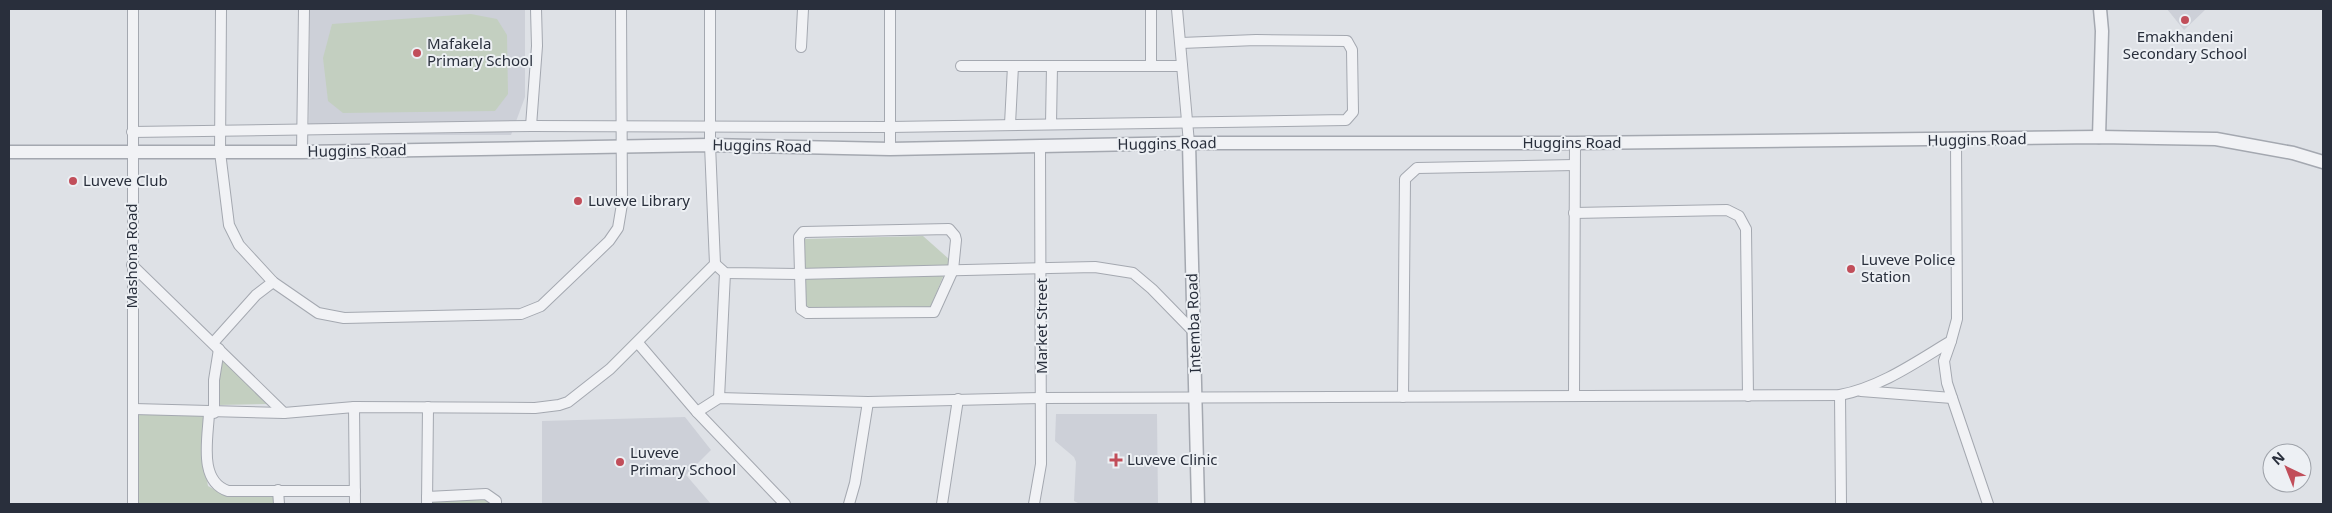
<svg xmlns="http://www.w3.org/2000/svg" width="2332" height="513" font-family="'Noto Sans',sans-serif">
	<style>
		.built { fill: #cdd0d8 }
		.grass { fill: #c3cfc0 }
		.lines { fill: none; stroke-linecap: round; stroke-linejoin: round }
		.minor-casing { stroke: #a4a8b0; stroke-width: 12 }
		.tertiary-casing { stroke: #a4a8b0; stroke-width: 15 }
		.minor { stroke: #f1f2f5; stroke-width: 10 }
		.tertiary { stroke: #f1f2f5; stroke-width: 12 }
		.poi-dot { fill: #c14e5a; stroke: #edf0f4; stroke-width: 2 }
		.labels { text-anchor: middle; stroke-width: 4; stroke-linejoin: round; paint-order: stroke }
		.poi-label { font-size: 15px; fill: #292f3c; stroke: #edf0f4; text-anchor: start }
		.street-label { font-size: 15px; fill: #292f3c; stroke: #edf0f4 }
	</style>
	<rect width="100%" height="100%" fill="#dee1e6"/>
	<!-- built -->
	<g class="built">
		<path d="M 310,9 L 525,9 L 525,97 L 511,135 L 309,135 Z"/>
		<path d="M 2167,9 L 2206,9 L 2184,30 Z"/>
		<path d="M 1056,414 L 1157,414 L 1158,504 L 1080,504 L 1074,501 L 1076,462 L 1074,457 L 1055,441 Z"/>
		<path d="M 685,417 L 711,450 L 686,475 L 711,504 L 542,504 L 542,421 Z"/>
	</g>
	<!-- grass -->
	<g class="grass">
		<path d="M 471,14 L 497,19 L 507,35 L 508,94 L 495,111 L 343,113 L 328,101 L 323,58 L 332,24 Z"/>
		<path d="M 923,236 L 950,260 L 930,308 L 806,307 L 804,239 Z"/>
		<path d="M 220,355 L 268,404 L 218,405 Z"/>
		<path d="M 136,412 L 205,415 L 204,465 L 208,486 L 224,495 L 275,493 L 276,504 L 136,504 Z"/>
		<path d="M 485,497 L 494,504 L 430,504 L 430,501 Z"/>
	</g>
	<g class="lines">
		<defs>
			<g id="minor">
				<path d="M 133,9 L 133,504"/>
				<path d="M 221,9 L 220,152 L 229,225 L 239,245 L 273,282 L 318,313 L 344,318 L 521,314 L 541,306 L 609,241 L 618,228 L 622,204 L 621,9"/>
				<path d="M 890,9 L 890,149"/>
				<path d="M 1151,9 L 1151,65"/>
				<path d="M 1177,9 L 1189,143"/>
				<path d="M 801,47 L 803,9"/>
				<path d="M 961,66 L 1182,66"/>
				<path d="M 1010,124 L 1013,66"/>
				<path d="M 1051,124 L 1052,66"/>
				<path d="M 531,126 L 537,46 L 536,9"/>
				<path d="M 132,132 L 531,126 L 890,127 L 1346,120 L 1353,112 L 1352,50 L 1347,41 L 1256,40 L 1181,43"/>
				<path d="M 302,152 L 304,9"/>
				<path d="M 1574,213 L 1727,210 L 1739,216 L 1746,229 L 1748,396"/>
				<path d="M 949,229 L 955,236 L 956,240 L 953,270 L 934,312 L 807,313 L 801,309 L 799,237 L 803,232 Z"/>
				<path d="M 715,264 L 725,273 L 798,274 L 1095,267 L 1133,273 L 1152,289 L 1194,332"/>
				<path d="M 132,265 L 284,413"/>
				<path d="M 1951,341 L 1944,361 L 1947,383 L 1988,504"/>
				<path d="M 213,343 L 256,295 L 273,282"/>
				<path d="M 638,343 L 697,412 L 785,504"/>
				<path d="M 1861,391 L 1952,398"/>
				<path d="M 1574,395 L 1575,143"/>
				<path d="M 1840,395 L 1841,504"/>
				<path d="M 1403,397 L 1405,179 L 1417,168 L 1574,165"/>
				<path d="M 719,398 L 725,273"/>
				<path d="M 354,407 L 355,504"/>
				<path d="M 134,409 L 284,413 L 354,407 L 535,408 L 559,405 L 568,402 L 610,369 L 715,264 L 710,145 L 710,9"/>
				<path d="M 697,412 L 719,398 L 868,402 L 1042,398 L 1840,395 C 1881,387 1916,362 1951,341 L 1957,319 L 1956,141"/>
				<path d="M 209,413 C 208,438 198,481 228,491 L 355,491"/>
				<path d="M 214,413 L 214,380 L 219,349"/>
				<path d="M 278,490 L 279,504"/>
				<path d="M 427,497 L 486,494 L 496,501 L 496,504"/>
				<path d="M 427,504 L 428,407"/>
				<path d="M 849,504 L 855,483 L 868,402"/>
				<path d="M 942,504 L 958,399"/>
				<path d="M 1034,504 L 1041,464 L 1040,147"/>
			</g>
			<g id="tertiary">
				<path d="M 2099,137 L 2102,31 L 2100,9"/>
				<path d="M 1189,143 L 1198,504"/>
				<path d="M 9,152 L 302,152 L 710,145 L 890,149 L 1189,143 L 1575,143 L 2099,137 L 2216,139 L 2293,153 L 2323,162"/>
			</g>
		</defs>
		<!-- minor casing -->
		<use href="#minor" class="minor-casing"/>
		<!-- tertiary casing -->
		<use href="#tertiary" class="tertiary-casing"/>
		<!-- minor -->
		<use href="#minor" class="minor"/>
		<!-- tertiary -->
		<use href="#tertiary" class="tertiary"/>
	</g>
	<!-- markers -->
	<g class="poi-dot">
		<circle cx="2185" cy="20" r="5"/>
		<circle cx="417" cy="53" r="5"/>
		<circle cx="73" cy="181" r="5"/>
		<circle cx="578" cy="201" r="5"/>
		<circle cx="1851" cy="269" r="5"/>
		<path d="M1113.5 452.5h5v5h5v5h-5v5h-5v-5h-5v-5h5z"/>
		<circle cx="620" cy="462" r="5"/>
	</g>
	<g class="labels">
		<!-- poi labels -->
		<g class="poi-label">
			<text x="2185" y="42" text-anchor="middle">Emakhandeni<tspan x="2185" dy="17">Secondary School</tspan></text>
			<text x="427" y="49">Mafakela<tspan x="427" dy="17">Primary School</tspan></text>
			<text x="83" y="186">Luveve Club</text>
			<text x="588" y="206">Luveve Library</text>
			<text x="1861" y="265">Luveve Police<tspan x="1861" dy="17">Station</tspan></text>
			<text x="630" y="458">Luveve<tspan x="630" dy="17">Primary School</tspan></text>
			<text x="1127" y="465">Luveve Clinic</text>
		</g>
		<!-- street labels -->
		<g class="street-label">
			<text transform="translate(1977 140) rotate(-1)" y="5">Huggins Road</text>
			<text x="1572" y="148">Huggins Road</text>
			<text transform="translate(1167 144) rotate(-1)" y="5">Huggins Road</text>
			<text transform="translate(762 146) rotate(1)" y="5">Huggins Road</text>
			<text transform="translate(357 151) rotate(-1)" y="5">Huggins Road</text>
			<text transform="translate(132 256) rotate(-90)" y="5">Mashona Road</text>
			<text transform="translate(1194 323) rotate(-92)" y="5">Intemba Road</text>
			<text transform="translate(1042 326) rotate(-90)" y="5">Market Street</text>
		</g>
	</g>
	<!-- border -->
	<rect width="2332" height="513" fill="none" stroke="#292f3c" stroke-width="20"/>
	<!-- north arrow -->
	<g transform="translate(2287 468) rotate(317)"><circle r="24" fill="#edf0f4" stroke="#9fa3aa"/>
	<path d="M0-4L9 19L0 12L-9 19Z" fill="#c14e5a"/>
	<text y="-8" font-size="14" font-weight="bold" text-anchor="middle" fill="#292f3c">N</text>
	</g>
</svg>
